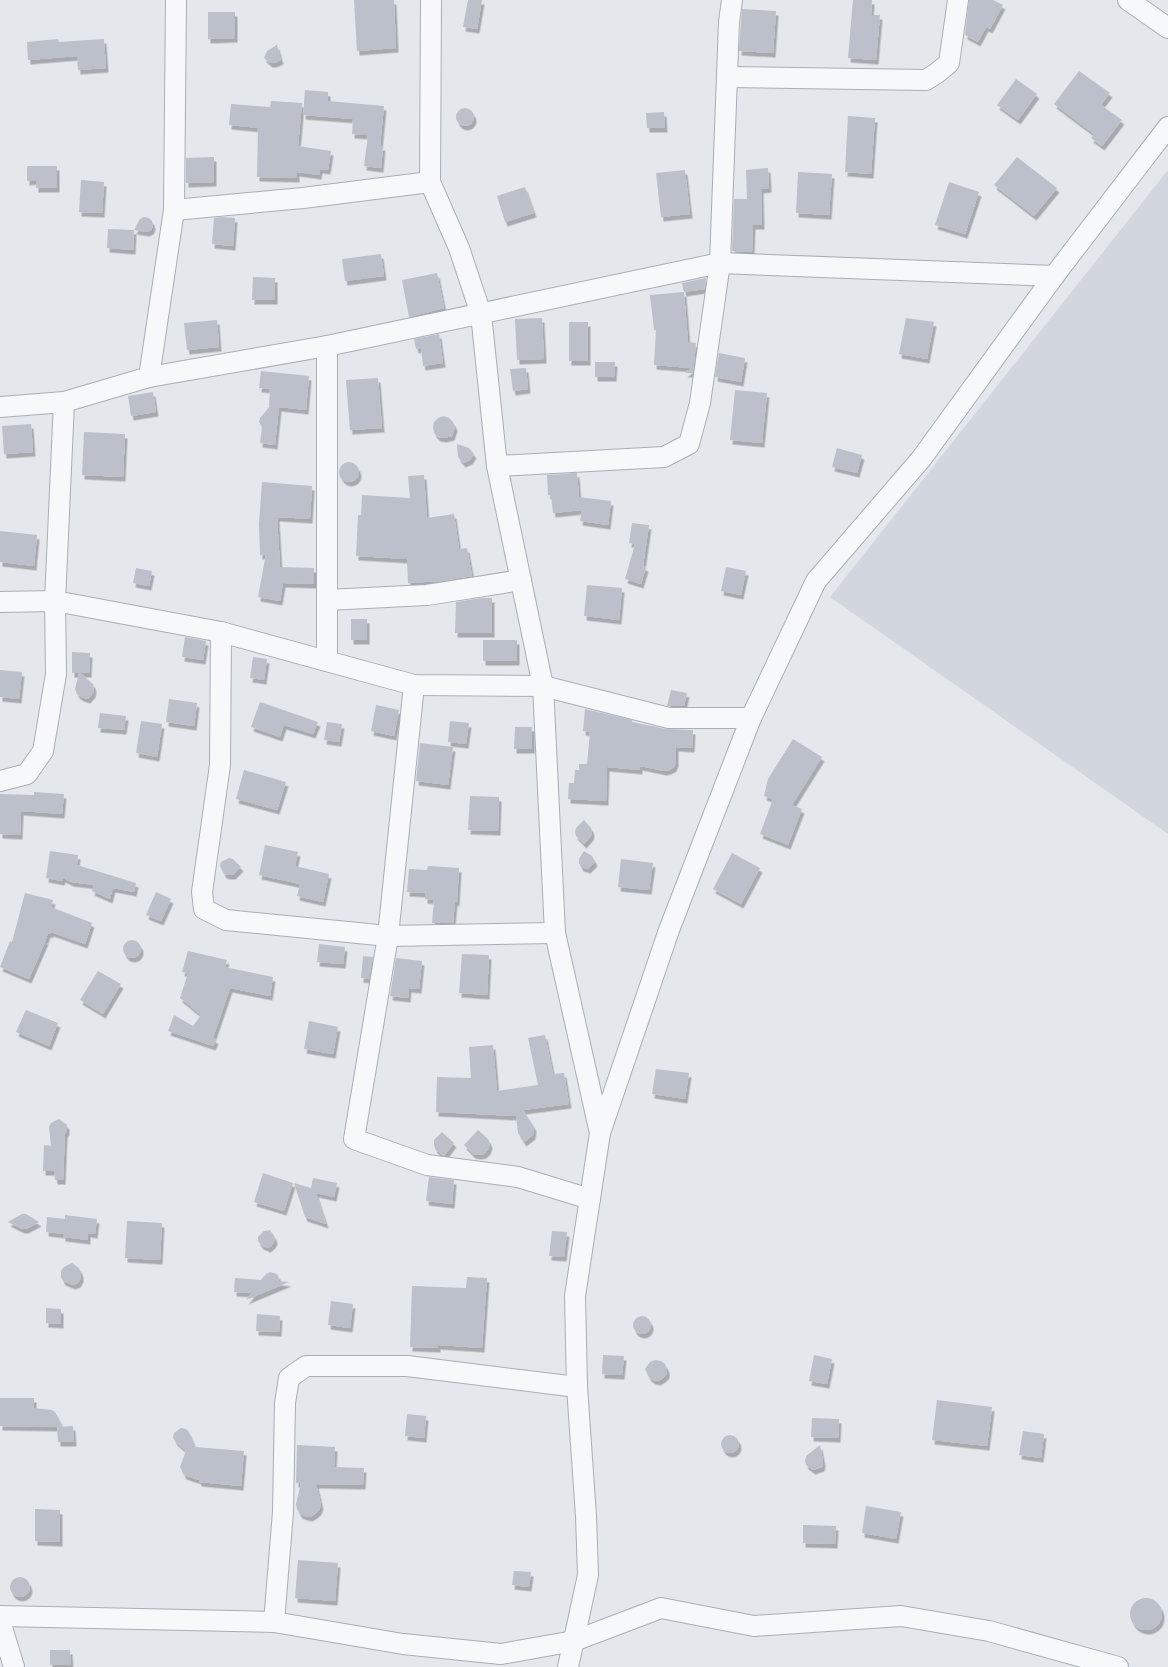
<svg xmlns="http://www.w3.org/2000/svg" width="1168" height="1667" font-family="Figtree,sans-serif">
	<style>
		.built { fill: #d2d6de }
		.building { fill: #bbc0ca; filter: url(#shadow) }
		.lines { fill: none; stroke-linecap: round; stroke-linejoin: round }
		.street-casing { stroke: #a9aeb7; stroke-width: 22 }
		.street { stroke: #f7f8fa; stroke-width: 20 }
	</style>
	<defs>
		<filter id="shadow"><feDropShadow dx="2.5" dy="4.5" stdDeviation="0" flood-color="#0004"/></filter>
	</defs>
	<rect width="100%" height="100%" fill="#e4e7ec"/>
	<!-- built -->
	<path class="built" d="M 1168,170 L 1168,834 L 830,597 Z"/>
	<!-- building -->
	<g class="building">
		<path d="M 354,0 L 394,0 L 396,48 L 357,51 Z"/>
		<path d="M 468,0 L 482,0 L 477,29 L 463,27 Z"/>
		<path d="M 853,0 L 872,0 L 871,15 L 880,15 L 876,60 L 848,58 Z"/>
		<path d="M 969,0 L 993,0 L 1003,5 L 990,29 L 986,27 L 978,42 L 965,35 Z"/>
		<path d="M 742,9 L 776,11 L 773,53 L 739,51 Z"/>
		<path d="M 208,12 L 235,12 L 235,38 L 208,39 Z"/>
		<path d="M 58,39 L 59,42 L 104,39 L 106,68 L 78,70 L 77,56 L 28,60 L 27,42 Z"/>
		<path d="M 277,45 L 281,60 L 274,63 L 270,63 L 264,58 L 267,51 Z"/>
		<path d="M 1079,71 L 1110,93 L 1101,105 L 1122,120 L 1102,146 L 1091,138 L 1094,134 L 1054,104 Z"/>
		<path d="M 1016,79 L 1037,94 L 1018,120 L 997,105 Z"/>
		<path d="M 305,90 L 328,92 L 328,101 L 384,106 L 380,146 L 383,146 L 381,168 L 364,166 L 368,135 L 352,134 L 353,119 L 303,115 Z"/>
		<path d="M 271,101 L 302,103 L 298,146 L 331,151 L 328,170 L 320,169 L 319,175 L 297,172 L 297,178 L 257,177 L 258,128 L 229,125 L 231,104 L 270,107 Z"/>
		<circle cx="465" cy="117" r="9"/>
		<path d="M 664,112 L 665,128 L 647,128 L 646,113 Z"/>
		<path d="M 848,116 L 875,118 L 871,174 L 845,172 Z"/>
		<path d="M 214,157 L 214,182 L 186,183 L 186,158 Z"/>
		<path d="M 1017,157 L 1057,188 L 1034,216 L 994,185 Z"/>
		<path d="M 27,166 L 57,166 L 57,188 L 36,188 L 36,180 L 27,181 Z"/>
		<path d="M 768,168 L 769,188 L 761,189 L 762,225 L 753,225 L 752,252 L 732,251 L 734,199 L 747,199 L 746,170 Z"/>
		<path d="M 685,170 L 690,214 L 661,217 L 656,173 Z"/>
		<path d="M 798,172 L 832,174 L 829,215 L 796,213 Z"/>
		<path d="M 81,180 L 104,182 L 102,213 L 79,212 Z"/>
		<path d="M 949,182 L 979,192 L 965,234 L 935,225 Z"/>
		<path d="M 525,187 L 534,213 L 505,222 L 497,196 Z"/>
		<path d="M 144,217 L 149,218 L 152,221 L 153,226 L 151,230 L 147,232 L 134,230 L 140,219 Z"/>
		<path d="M 222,217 L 235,218 L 233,246 L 212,244 L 214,218 Z"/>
		<path d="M 108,229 L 134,230 L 133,250 L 107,248 Z"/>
		<path d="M 381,254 L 384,276 L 345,281 L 342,259 Z"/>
		<path d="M 437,273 L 444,308 L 409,317 L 402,280 Z"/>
		<path d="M 253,277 L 275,278 L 275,300 L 252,300 Z"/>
		<path d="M 706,278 L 705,289 L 684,292 L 682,283 Z"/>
		<path d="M 684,292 L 688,342 L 696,343 L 693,373 L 685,373 L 691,368 L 654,365 L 656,330 L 654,330 L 650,295 Z"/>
		<path d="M 542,318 L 544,359 L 517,360 L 515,319 Z"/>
		<path d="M 906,318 L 934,322 L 927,359 L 899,354 Z"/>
		<path d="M 217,320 L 219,347 L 187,350 L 184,323 Z"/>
		<rect x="569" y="322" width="19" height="39"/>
		<path d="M 439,334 L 443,363 L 423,366 L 421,348 L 416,349 L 414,339 Z"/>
		<path d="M 719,353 L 745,358 L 741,382 L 715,377 Z"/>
		<path d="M 595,362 L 615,362 L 614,377 L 595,377 Z"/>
		<path d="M 526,368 L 528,389 L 513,391 L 510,369 Z"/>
		<path d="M 261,371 L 309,376 L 306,410 L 279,407 L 275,445 L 260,443 L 262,427 L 259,422 L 260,418 L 270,406 L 269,406 L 270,389 L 259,388 Z"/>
		<path d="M 378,378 L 382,428 L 350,430 L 346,380 Z"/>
		<path d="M 735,390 L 767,393 L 762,443 L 730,440 Z"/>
		<path d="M 153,392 L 156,412 L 131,416 L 128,396 Z"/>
		<path d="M 444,416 L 449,418 L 453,422 L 455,427 L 452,436 L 444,438 L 438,437 L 434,433 L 433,427 L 434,422 L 438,418 Z"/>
		<path d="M 31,424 L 33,452 L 4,454 L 2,426 Z"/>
		<path d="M 84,432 L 125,434 L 123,477 L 82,475 Z"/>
		<path d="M 457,444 L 469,448 L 474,454 L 470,460 L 463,463 L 458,457 Z"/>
		<path d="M 837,448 L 862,455 L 857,473 L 832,467 Z"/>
		<circle cx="349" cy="472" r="10"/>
		<path d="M 577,473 L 579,497 L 611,501 L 608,525 L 580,521 L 582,510 L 553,513 L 551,495 L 548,495 L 547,475 Z"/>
		<path d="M 424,475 L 427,518 L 454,514 L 459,549 L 467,548 L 472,576 L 442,581 L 408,583 L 407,559 L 356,556 L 358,515 L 361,515 L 362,495 L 410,498 L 408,476 Z"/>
		<path d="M 262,482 L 312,486 L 310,519 L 277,517 L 280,567 L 314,568 L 314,584 L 283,583 L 280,601 L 258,597 L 266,554 L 260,555 L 259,524 Z"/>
		<path d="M 632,523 L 649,525 L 643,566 L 646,567 L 641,584 L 625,579 L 635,544 L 629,543 Z"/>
		<path d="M 0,531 L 37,535 L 34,566 L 0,562 Z"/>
		<path d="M 726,567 L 746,571 L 741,595 L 721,591 Z"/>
		<path d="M 136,568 L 152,571 L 149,586 L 133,583 Z"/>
		<path d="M 587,585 L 622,588 L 619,620 L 584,616 Z"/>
		<path d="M 482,598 L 492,598 L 492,633 L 455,633 L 456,602 Z"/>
		<rect x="351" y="619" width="16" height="21"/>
		<path d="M 185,637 L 206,641 L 203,660 L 182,657 Z"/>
		<rect x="483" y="640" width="34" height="21"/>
		<path d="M 72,652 L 90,653 L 89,673 L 80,673 L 93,684 L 94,688 L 93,693 L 88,699 L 81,697 L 77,694 L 75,689 L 79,673 L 72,673 Z"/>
		<path d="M 253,657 L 267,659 L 264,680 L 250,678 Z"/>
		<path d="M 0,670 L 22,672 L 19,699 L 0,697 Z"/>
		<path d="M 671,690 L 687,693 L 684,706 L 667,706 Z"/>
		<path d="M 169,699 L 197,703 L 194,726 L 166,722 Z"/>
		<path d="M 260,702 L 318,722 L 313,734 L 284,725 L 280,737 L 251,727 Z"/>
		<path d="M 376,705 L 399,710 L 394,736 L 371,731 Z"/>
		<path d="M 585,709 L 632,720 L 632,722 L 666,729 L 693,730 L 692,748 L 676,747 L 676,762 L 674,767 L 669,770 L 664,771 L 640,766 L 640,770 L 607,767 L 606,801 L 568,799 L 569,783 L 574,783 L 575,770 L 579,770 L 579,764 L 587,764 L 590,732 L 583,731 Z"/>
		<path d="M 100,713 L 126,716 L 124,730 L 98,728 Z"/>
		<path d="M 141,721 L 162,724 L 157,757 L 136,753 Z"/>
		<path d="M 450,721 L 469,723 L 466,744 L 448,742 Z"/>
		<path d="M 327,722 L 342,724 L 339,742 L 324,740 Z"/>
		<path d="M 515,727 L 532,727 L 532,749 L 514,749 Z"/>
		<path d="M 793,739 L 822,757 L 792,805 L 802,809 L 788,845 L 760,834 L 773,799 L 764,796 L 768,779 Z"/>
		<path d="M 420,743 L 453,747 L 448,785 L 416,781 Z"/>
		<path d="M 244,770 L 286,782 L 277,810 L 236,799 Z"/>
		<path d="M 34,792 L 64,794 L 62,814 L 21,811 L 20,835 L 0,834 L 0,794 L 34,795 Z"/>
		<path d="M 470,796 L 499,797 L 498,831 L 468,830 Z"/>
		<path d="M 584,820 L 591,828 L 592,832 L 591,836 L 584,844 L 576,836 L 575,832 L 576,828 Z"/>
		<path d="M 265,845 L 298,852 L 295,866 L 329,874 L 323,902 L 297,896 L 300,884 L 259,875 Z"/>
		<path d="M 50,851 L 78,855 L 77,865 L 136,883 L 134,892 L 113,888 L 110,899 L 92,891 L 94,885 L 71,882 L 63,878 L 62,881 L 46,878 Z"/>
		<path d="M 584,851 L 592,856 L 595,862 L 588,869 L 581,867 L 579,863 L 579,859 Z"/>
		<path d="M 732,853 L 760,868 L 741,904 L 713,889 Z"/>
		<path d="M 229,858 L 233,859 L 241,867 L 233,875 L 228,875 L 224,874 L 220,866 L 221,862 Z"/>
		<path d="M 621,859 L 653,863 L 649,890 L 618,887 Z"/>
		<path d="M 428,866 L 459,868 L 457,902 L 455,901 L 453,923 L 432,923 L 434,900 L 425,899 L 425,893 L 407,892 L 409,869 L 427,870 Z"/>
		<path d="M 156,892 L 171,899 L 161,921 L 146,915 Z"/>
		<path d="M 25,893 L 53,900 L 51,907 L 92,923 L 85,944 L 51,932 L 50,934 L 48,933 L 46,939 L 43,939 L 46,940 L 29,979 L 0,967 L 10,941 L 12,942 Z"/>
		<circle cx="132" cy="949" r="9"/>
		<path d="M 319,944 L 345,947 L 343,964 L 317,962 Z"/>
		<path d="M 188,951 L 227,960 L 225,967 L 273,977 L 270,996 L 230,988 L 213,1038 L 216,1040 L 213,1046 L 168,1031 L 174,1015 L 193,1026 L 201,1015 L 180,998 L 188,973 L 182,972 Z"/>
		<path d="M 462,954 L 489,955 L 487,995 L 459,993 Z"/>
		<path d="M 363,956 L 373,957 L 369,979 L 361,978 Z"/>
		<path d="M 396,958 L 422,961 L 419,989 L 409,988 L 408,998 L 390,996 Z"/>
		<path d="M 98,971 L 121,984 L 103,1014 L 80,1000 Z"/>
		<path d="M 26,1010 L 58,1023 L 49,1046 L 16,1032 Z"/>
		<path d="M 309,1021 L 338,1027 L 333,1054 L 304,1049 Z"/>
		<path d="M 545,1035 L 553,1074 L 564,1073 L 569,1104 L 523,1110 L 534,1127 L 533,1135 L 524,1142 L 518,1133 L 516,1116 L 436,1112 L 437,1077 L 471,1078 L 469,1047 L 493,1045 L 497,1091 L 538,1085 L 528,1038 Z"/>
		<path d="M 656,1069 L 689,1073 L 685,1099 L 652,1094 Z"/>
		<path d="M 59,1119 L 67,1125 L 67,1130 L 65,1134 L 63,1180 L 55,1180 L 54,1171 L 43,1171 L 44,1145 L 51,1146 L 49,1127 L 51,1123 Z"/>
		<path d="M 478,1130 L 488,1139 L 490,1144 L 488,1150 L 484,1154 L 479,1155 L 473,1154 L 464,1145 Z"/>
		<path d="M 442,1132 L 454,1143 L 444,1156 L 435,1149 L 434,1145 L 434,1140 Z"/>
		<path d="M 263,1173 L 293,1183 L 284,1211 L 254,1202 Z"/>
		<path d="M 429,1177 L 454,1180 L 452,1204 L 426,1201 Z"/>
		<path d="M 313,1178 L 337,1183 L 334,1197 L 316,1193 L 326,1224 L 305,1217 L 294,1183 L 311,1188 Z"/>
		<path d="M 22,1214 L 26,1214 L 39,1222 L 26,1229 L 22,1229 L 8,1222 Z"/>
		<path d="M 65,1215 L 97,1219 L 95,1234 L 88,1233 L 88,1240 L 63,1237 L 63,1234 L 46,1232 L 47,1217 L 65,1219 Z"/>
		<path d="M 127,1221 L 162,1223 L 160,1260 L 125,1258 Z"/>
		<path d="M 270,1230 L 274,1236 L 275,1240 L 273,1244 L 268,1248 L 261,1245 L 258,1241 L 258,1237 L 264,1231 Z"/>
		<path d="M 552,1231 L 567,1232 L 564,1257 L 549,1256 Z"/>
		<path d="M 72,1263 L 79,1268 L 81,1273 L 81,1278 L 78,1283 L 73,1285 L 63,1281 L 61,1277 L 61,1271 L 64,1267 Z"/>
		<path d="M 270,1272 L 274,1273 L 278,1275 L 279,1281 L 289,1282 L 246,1300 L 252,1293 L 234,1292 L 235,1278 L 261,1280 L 266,1274 Z"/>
		<path d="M 467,1277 L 487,1278 L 482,1348 L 438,1345 L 438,1348 L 410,1347 L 412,1286 L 466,1288 Z"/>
		<path d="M 331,1301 L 353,1304 L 350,1328 L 328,1325 Z"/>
		<path d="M 46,1308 L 61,1309 L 61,1324 L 46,1323 Z"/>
		<path d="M 257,1314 L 280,1316 L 279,1332 L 256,1331 Z"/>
		<circle cx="642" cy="1325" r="9"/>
		<path d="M 603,1355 L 624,1356 L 622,1375 L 602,1374 Z"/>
		<path d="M 814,1355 L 832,1359 L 827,1384 L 809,1381 Z"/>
		<path d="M 655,1360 L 661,1361 L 665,1364 L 667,1369 L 667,1374 L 663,1378 L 658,1381 L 653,1380 L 649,1377 L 645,1369 L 650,1362 Z"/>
		<path d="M 0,1398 L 34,1398 L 34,1408 L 52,1410 L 55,1412 L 63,1427 L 0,1426 Z"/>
		<path d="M 937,1400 L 992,1407 L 987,1446 L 932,1440 Z"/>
		<path d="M 407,1414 L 426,1416 L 424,1438 L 405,1436 Z"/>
		<path d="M 812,1418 L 839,1419 L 838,1438 L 811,1437 Z"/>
		<path d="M 73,1426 L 74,1442 L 58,1442 L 57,1427 Z"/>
		<path d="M 181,1428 L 186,1429 L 189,1432 L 195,1447 L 244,1451 L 241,1486 L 199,1482 L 199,1480 L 184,1475 L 180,1467 L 186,1451 L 175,1441 L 173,1437 L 174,1433 Z"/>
		<path d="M 1023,1431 L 1044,1434 L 1041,1458 L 1019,1455 Z"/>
		<circle cx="730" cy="1444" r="9"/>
		<path d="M 297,1445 L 335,1447 L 334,1467 L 364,1468 L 363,1485 L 316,1484 L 321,1505 L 319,1510 L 315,1514 L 310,1517 L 305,1516 L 300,1514 L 297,1509 L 296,1504 L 301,1483 L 296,1483 Z"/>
		<path d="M 820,1445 L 823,1462 L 822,1467 L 813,1470 L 806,1465 L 805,1461 L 806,1456 Z"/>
		<path d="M 866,1506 L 901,1512 L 896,1539 L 862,1533 Z"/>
		<path d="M 35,1509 L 60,1510 L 60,1542 L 35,1541 Z"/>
		<path d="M 803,1525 L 836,1526 L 835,1544 L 803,1543 Z"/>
		<path d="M 298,1560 L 338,1563 L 335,1601 L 295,1598 Z"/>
		<path d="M 514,1571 L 531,1572 L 529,1587 L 512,1585 Z"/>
		<circle cx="20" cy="1587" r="10"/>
		<circle cx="1146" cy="1614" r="16"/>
		<path d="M 50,1650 L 70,1650 L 71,1665 L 50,1665 Z"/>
	</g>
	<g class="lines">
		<defs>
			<g id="street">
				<path d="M 431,0 L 430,182 L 459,248 L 481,314 L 497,466 L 543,686 L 555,933 L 600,1133"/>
				<path d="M 1128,0 L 1168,28"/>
				<path d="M 727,77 L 926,80 L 937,73 L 949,63 L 958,0"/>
				<path d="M 174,210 L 303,198 L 430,182"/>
				<path d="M 149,377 L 174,210 L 176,0"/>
				<path d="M 0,407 L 64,402 L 149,377 L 327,346 L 720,263 L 1054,276"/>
				<path d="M 497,466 L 664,457 L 689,444 L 700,403 L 720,263 L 729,22 L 732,0"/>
				<path d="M 327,600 L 427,595 L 521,580"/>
				<path d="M 0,602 L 55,601 L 221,632 L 414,685 L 543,686 L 669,718 L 751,718"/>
				<path d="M 221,632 L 220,765 L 202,892 L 204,909 L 226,920 L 388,936 L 555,933"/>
				<path d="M 327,661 L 327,346"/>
				<path d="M 414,685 L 388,936 L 354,1139 L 427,1165 L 518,1177 L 590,1199"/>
				<path d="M 0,781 L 27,774 L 43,751 L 56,674 L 55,601 L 64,402"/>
				<path d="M 0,1616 L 274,1622 L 403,1644 L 501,1654 L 574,1641 L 661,1608 L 754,1626 L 901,1616 L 989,1631 L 1118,1667"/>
				<path d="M 0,1621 L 14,1667"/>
				<path d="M 274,1622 L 283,1512 L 285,1403 L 289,1378 L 306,1366 L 407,1366 L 577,1387"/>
				<path d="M 568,1667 L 588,1575 L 586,1516 L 577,1387 L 575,1296 L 600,1133 L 669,930 L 751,718 L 816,581 L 921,459 L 1054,276 L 1168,127"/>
			</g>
		</defs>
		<!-- street casing -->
		<use href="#street" class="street-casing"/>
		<!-- street -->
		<use href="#street" class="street"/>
	</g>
</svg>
